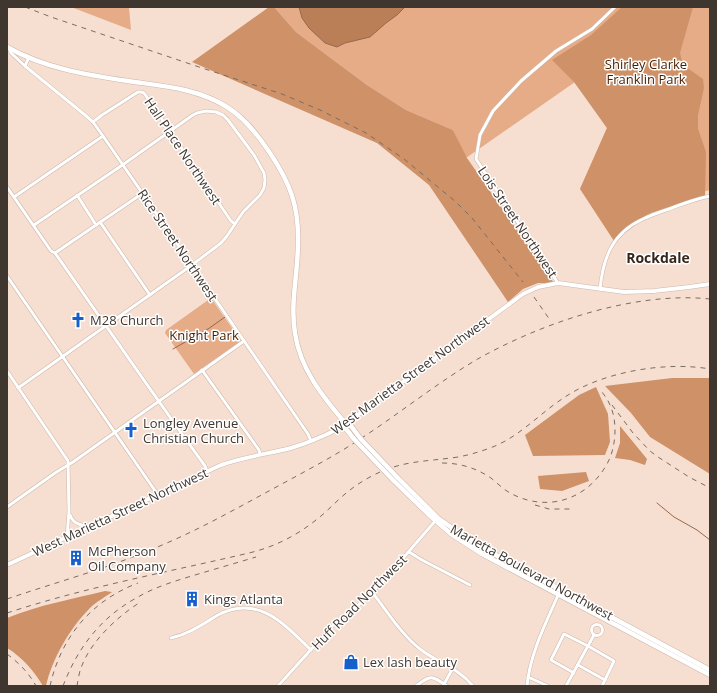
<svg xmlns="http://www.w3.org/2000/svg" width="717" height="693" font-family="'Open Sans',sans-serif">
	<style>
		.green { fill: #e6ac87 }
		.forest { fill: #ce9168 }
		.water { fill: #bb7f57; stroke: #96694b }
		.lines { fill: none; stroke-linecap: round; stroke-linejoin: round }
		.stream { stroke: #96694b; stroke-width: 1 }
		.minor-casing { stroke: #cdb7aa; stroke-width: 4 }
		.tertiary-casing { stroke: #cdb7aa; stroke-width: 5 }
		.secondary-casing { stroke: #cdb7aa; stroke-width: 5.5 }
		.minor { stroke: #fff; stroke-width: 3 }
		.tertiary { stroke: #fff; stroke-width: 4 }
		.secondary { stroke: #fff; stroke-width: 4.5 }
		.rail { stroke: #796c63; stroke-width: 1; stroke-dasharray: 5 5; stroke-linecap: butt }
		.secondary-bridge-casing { stroke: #cdb7aa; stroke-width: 5.5; stroke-linecap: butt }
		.secondary-bridge { stroke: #fff; stroke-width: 4.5 }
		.labels { text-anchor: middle; stroke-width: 3; stroke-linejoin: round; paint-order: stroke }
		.park-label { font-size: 13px; fill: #451d00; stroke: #fff }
		.street-label { font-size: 13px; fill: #3f3630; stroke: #fff }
		.poi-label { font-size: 13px; fill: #3f3630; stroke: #fff; text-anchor: start }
		.neighbourhood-label { font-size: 14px; font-weight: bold; fill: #36251b; stroke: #fff }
	</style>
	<rect width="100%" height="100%" fill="#f6dfd1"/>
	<!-- green -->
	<g class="green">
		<path d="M 71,7 L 129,7 L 131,30 Z"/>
		<path d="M 274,7 L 710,7 L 710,190 L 665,201 L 580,189 L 607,128 L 575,82 L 466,158 L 453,130 L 406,110 L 367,85 L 328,56 L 296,32 Z"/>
		<path d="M 211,298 L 241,341 L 194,374 L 165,333 L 166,330 Z"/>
	</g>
	<!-- forest -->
	<g class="forest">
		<path d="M 269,7 L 274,7 L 296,32 L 328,56 L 367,85 L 406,110 L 453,130 L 467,158 L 554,283 L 538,283 L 523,289 L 508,302 L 429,185 L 377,143 L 192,62 Z"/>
		<path d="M 622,7 L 693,7 L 680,53 L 683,65 L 703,79 L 704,88 L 698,115 L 698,129 L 706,152 L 705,198 L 651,213 L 614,241 L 580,189 L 607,128 L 574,82 L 552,60 L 591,35 Z"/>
		<path d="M 672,378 L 710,378 L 710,474 L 650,437 L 631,413 L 605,386 Z"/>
		<path d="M 596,387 L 608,414 L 610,442 L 605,455 L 533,456 L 525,435 L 579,395 Z"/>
		<path d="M 620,426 L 647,459 L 645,465 L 630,460 L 615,458 L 620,443 Z"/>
		<path d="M 586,472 L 589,481 L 562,491 L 540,489 L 538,476 Z"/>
		<path d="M 105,591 L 112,592 C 105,597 96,602 90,608 C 70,628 52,659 46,686 L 43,686 C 34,671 22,657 7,648 L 7,618 C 39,605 72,599 105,591 Z"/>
	</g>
	<!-- water -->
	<path class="water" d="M 299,7 L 405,7 L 397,15 L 386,23 L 370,37 L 345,43 L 337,47 L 325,43 L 309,28 L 302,18 Z"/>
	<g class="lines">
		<!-- stream -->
		<g class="stream">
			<path d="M 173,349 L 208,329 L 225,317"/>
			<path d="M 657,503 L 674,517 L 697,530 L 710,540"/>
		</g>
		<defs>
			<g id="minor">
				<path d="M 9,48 L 11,53 L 25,66"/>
				<path d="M 29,57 L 25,66 L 85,115 L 93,122 L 103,136 L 308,434 L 311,441"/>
				<path d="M 93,122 L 102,115 L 138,92 L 141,92 L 144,93 L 231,221 L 235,224"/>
				<path d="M 7,187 L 51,251 L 55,253 C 105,324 154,396 205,466 L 207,471"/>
				<path d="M 77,195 L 96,225"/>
				<path d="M 14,197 L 103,136"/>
				<path d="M 100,222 L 150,295"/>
				<path d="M 55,253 L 143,193"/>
				<path d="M 7,276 L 158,495"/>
				<path d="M 558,283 L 476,159 L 480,135 L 493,111 L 521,81 L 556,51 L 592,29 L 615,7"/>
				<path d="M 600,289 C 603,258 612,233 643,219 C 651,215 660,212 669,209 C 682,204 696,199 710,196"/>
				<path d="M 202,370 L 259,450 L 260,454"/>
				<path d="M 7,371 L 68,461 L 69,511 L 67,538"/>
				<path d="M 18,388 L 192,265 L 221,243 L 227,236 L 243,212 L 260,195 L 264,188 L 265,180 L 264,173 L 254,155 L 228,120 L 223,115 L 216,112 L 206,111 L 197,113 L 193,115 L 121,166 L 34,225"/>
				<path d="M 7,507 L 55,473 L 73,462 L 244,341"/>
				<path d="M 70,515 C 73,524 81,525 89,527"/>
				<path d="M 409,552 L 422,560 L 470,585"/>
				<path d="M 372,592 C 387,611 401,634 420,649 C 438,663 457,667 473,686"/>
				<circle cx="597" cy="630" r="5.5"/>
				<path d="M 171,638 C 189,634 203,624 218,615 C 258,594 284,624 311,650"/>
				<path d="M 578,665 L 605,680"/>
				<path d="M 574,673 L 551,660 L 564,634 L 588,646 L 614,661 L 602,686"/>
				<path d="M 528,677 L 548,686"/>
				<path d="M 444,684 L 453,668"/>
				<path d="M 278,686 L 335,623 L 361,603 L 385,579 L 436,520"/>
				<path d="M 416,686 C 431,675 431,675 447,686"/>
				<path d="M 527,686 C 530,653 546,623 559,593"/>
				<path d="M 566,686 L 594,635"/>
			</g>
			<path id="tertiary" d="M 7,565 L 221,465 C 244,457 267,454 291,448 C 308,443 324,436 340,428 L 523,294 L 538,287 L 558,283 L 624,292 L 654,291 L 689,287 L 710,284"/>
			<g id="secondary">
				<path d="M 7,47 C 44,68 87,75 128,81 C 162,86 197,88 227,107 C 245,118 258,135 270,153 C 290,183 299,206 298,243 C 298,273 290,303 295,333 C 300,369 323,397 346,424 L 351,426 L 354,430"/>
				<path d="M 346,424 L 346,429 L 354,439"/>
				<path d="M 397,477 L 438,518 L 465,537 L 492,553 L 710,670"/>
				<path d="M 393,480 L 428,514 L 451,534 L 482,554 L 710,675"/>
			</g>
		</defs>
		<!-- minor casing -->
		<use href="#minor" class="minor-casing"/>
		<!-- tertiary casing -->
		<use href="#tertiary" class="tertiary-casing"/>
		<!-- secondary casing -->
		<use href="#secondary" class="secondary-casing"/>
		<!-- minor -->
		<use href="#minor" class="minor"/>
		<!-- tertiary -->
		<use href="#tertiary" class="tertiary"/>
		<!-- secondary -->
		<use href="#secondary" class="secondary"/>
		<!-- rail -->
		<g class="rail">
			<path d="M 25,7 L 51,17 L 202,68 L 282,94 L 320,110 L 366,133 L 404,159 L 456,202 L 472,218 L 523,282"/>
			<path d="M 534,297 L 550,320"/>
			<path d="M 612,405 L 633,433 L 650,451 L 658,457 L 689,477 L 710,488"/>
			<path d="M 442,463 C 460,463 476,468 491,478 C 497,483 503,489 510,493 C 547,513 587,500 607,464 C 616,448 618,422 610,405 C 608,400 605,396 602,392"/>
			<path d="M 535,505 L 549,509 L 572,509"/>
			<path d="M 7,599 C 45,586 84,575 122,561 C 152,550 182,537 211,522 C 238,508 265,493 293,478 C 313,467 334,456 354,443 C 395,417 434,385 476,360 C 541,323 635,291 710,299"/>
			<path d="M 7,613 C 86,587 168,572 249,553 C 274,547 296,536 316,520 C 328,511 338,499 350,490 C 356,485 363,481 370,477 C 401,460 425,462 458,457 C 469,455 479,452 490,448 C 518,438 538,415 562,399 C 600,372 665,361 710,369"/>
			<path d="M 7,654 C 19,663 29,673 36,686"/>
			<path d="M 50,686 C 61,637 91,601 138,583"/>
			<path d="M 63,686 C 78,647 101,617 138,597 C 155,587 175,581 195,575 C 215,569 236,563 256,557"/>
			<path d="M 77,686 C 78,680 79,673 81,668 C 90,642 117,617 139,603"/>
		</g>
		<defs>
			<g id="secondary-bridge">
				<path d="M 354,430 L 360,438 L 397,477"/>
				<path d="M 354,439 L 393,480"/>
			</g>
		</defs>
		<!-- secondary-bridge casing -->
		<use href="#secondary-bridge" class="secondary-bridge-casing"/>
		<!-- secondary-bridge -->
		<use href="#secondary-bridge" class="secondary-bridge"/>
	</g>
	<!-- icons -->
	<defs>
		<symbol id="church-bare" viewBox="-9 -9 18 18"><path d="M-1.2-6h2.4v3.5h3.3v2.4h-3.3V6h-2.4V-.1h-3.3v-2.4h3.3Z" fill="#1660cb" stroke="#fff" stroke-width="2.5" paint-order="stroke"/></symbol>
		<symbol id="building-bare" viewBox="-9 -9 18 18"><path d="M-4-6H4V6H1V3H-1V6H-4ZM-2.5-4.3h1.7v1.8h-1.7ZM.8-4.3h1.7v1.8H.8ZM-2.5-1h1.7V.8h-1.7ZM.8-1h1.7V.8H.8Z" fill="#1660cb" stroke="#fff" stroke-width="2.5" paint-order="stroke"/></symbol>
		<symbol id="shop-bare" viewBox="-9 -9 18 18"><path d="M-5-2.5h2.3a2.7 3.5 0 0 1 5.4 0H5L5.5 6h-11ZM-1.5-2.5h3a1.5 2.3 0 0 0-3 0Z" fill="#1660cb" stroke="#fff" stroke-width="2.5" paint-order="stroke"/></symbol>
	</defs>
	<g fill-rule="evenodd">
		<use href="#church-bare" x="67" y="309" width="22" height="22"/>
		<use href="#church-bare" x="120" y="419" width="22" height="22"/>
		<use href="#building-bare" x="65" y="547" width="22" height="22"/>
		<use href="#building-bare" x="181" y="588" width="22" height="22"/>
		<use href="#shop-bare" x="340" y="651" width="22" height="22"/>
	</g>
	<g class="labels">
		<!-- park labels -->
		<g class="park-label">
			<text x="646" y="69">Shirley Clarke<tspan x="646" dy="15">Franklin Park</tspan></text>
			<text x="204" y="340">Knight Park</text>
		</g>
		<!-- street labels -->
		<g class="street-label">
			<text transform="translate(183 151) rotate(56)" y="5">Hall Place Northwest</text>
			<text transform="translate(518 222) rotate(56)" y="5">Lois Street Northwest</text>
			<text transform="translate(178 245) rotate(56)" y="5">Rice Street Northwest</text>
			<text transform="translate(410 375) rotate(-36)" y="5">West Marietta Street Northwest</text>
			<text transform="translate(120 512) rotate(-25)" y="5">West Marietta Street Northwest</text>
			<text transform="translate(532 572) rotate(29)" y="5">Marietta Boulevard Northwest</text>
			<text transform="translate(359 602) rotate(-45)" y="5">Huff Road Northwest</text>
		</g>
		<!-- poi labels -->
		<g class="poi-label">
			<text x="90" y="325">M28 Church</text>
			<text x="143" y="428">Longley Avenue<tspan x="143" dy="15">Christian Church</tspan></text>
			<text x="88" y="556">McPherson<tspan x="88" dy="15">Oil Company</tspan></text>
			<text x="204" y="604">Kings Atlanta</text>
			<text x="363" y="667">Lex lash beauty</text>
		</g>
		<!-- neighbourhood labels -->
		<g class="neighbourhood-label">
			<text x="658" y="263">Rockdale</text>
		</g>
	</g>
	<!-- border -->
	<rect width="717" height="693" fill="none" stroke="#3f3630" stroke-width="16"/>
</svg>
